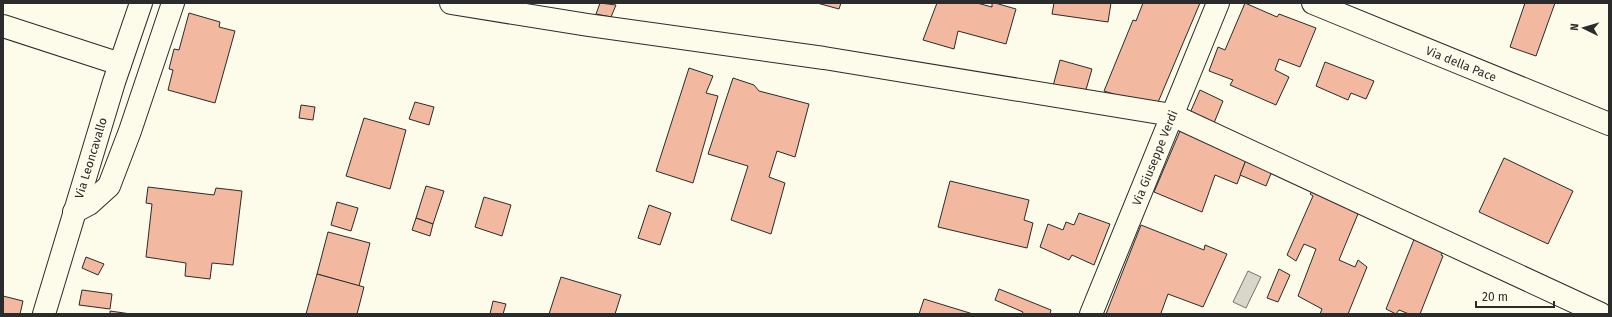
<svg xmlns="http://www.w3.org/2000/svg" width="1612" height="317" font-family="'Fira Sans',sans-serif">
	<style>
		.water { fill: #d8d7c9; stroke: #74746e }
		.building { fill: #f2b8a0; stroke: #2b2b2b }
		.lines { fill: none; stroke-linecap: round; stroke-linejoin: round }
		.minor-casing { stroke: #2b2b2b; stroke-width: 24 }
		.minor { stroke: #fdfbea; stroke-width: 22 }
		.labels { text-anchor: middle; stroke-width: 3; stroke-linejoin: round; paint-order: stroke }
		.street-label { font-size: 12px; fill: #2b2b2b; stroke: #fdfbea }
	</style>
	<rect width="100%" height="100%" fill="#fdfbea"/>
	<!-- water -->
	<path class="water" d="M 1248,271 L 1261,277 L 1246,308 L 1233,302 Z"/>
	<!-- building -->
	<g class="building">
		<path d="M 600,3 L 616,5 L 611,17 L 596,14 Z"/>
		<path d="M 817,3 L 841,3 L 839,9 Z"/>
		<path d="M 937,3 L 977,3 L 992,7 L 992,3 L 995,3 L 1016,9 L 1006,44 L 958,31 L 954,49 L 923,40 Z"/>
		<path d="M 1054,3 L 1111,3 L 1108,22 L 1052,14 Z"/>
		<path d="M 1143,3 L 1200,3 L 1156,107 L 1104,91 L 1133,20 L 1136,21 Z"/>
		<path d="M 1245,3 L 1277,17 L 1279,14 L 1316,28 L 1300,67 L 1279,59 L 1275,70 L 1289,77 L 1276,105 L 1230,85 L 1233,80 L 1209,71 L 1218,47 L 1225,50 Z"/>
		<path d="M 1525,3 L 1555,3 L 1536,56 L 1510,47 Z"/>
		<path d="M 189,13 L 220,22 L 219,27 L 235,31 L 215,103 L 168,90 L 173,70 L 169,69 L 174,49 L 179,50 Z"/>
		<path d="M 1060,60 L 1092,69 L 1085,93 L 1053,86 Z"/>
		<path d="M 1325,62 L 1374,81 L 1366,99 L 1351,93 L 1348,100 L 1316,86 Z"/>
		<path d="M 689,68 L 713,76 L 706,93 L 718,96 L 693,183 L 656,171 Z"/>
		<path d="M 733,78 L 754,85 L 759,91 L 809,104 L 795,157 L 777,151 L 769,177 L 785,183 L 771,234 L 731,220 L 748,166 L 708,154 Z"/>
		<path d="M 1200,90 L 1223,101 L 1214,123 L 1190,113 Z"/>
		<path d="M 415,102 L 434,107 L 429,125 L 409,119 Z"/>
		<path d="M 301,105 L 315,107 L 313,120 L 299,118 Z"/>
		<path d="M 364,118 L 406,130 L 390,189 L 346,176 Z"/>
		<path d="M 1180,131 L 1248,155 L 1237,184 L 1215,175 L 1202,212 L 1154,192 Z"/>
		<path d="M 1248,155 L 1274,166 L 1266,186 L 1240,175 Z"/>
		<path d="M 1504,158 L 1573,191 L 1548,244 L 1479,212 Z"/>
		<path d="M 950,181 L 1029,200 L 1024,220 L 1033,223 L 1027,248 L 938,227 Z"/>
		<path d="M 426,186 L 444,191 L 433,224 L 416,218 Z"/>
		<path d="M 1316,186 L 1360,209 L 1339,260 L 1355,267 L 1358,260 L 1367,267 L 1348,314 L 1320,314 L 1322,309 L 1298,296 L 1316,249 L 1304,244 L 1296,261 L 1287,255 L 1313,196 L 1310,194 Z"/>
		<path d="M 148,187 L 214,195 L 216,188 L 242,191 L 233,265 L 212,263 L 210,279 L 185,276 L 186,263 L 146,257 L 152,204 L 146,203 Z"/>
		<path d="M 484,197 L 511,205 L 502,236 L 475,227 Z"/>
		<path d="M 337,202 L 358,208 L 351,231 L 331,225 Z"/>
		<path d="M 649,205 L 671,213 L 660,245 L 638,238 Z"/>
		<path d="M 1079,213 L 1110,224 L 1094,265 L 1072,255 L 1069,260 L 1040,247 L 1048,224 L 1063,230 L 1066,222 L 1074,225 Z"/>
		<path d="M 416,218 L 433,224 L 430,236 L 412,230 Z"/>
		<path d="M 1141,225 L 1204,250 L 1205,245 L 1227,254 L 1203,307 L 1168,294 L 1161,313 L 1163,314 L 1106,314 Z"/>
		<path d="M 328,232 L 370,243 L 359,286 L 317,274 Z"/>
		<path d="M 1415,237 L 1444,250 L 1441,255 L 1443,256 L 1420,314 L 1409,314 L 1399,310 L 1396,314 L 1386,309 Z"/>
		<path d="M 86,257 L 104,264 L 98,275 L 82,268 Z"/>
		<path d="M 1279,269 L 1290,275 L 1278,302 L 1267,298 Z"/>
		<path d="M 317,274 L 364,287 L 357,314 L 306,314 Z"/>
		<path d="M 561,277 L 621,295 L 615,314 L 549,314 Z"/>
		<path d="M 999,289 L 1051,310 L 1050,314 L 1022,314 L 1023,312 L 995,300 Z"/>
		<path d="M 82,290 L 112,294 L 110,309 L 79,305 Z"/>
		<path d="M 3,296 L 23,301 L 20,314 L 3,314 Z"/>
		<path d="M 924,299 L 973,314 L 919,314 Z"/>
		<path d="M 493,301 L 506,304 L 503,314 L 490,314 Z"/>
		<path d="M 110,311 L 131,314 L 110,314 Z"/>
	</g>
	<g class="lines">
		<defs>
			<g id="minor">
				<path d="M 451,3 L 588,25 L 824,58 L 1172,115 L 1601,314"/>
				<path d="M 1313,3 L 1609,124"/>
				<path d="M 3,26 L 120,64"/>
				<path d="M 74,212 L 89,204 L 109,186 L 130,131 L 173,3"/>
				<path d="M 44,314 L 114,82 L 141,3"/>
				<path d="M 1091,314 L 1218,3"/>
			</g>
		</defs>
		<!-- minor casing -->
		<use href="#minor" class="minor-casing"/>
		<!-- minor -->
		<use href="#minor" class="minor"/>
	</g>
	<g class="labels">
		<!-- street labels -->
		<g class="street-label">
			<text transform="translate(1461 64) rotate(22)" y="4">Via della Pace</text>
			<text transform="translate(91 158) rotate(-73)" y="4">Via Leoncavallo</text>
			<text transform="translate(1155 158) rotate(-68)" y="4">Via Giuseppe Verdi</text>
		</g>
	</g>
	<!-- border -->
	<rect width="1612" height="317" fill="none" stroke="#2b2b2b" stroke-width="8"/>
	<!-- north arrow -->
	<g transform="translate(1584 28) rotate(275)" stroke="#fdfbea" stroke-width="3" paint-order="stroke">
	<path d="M0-3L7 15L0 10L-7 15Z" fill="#2b2b2b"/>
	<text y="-6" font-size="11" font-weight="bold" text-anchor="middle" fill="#2b2b2b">N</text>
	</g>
	<!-- scale -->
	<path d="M1476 301v6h78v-6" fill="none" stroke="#2b2b2b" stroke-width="2"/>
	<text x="1482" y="301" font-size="12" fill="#2b2b2b" stroke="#fdfbea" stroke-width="3" paint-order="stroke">20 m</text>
</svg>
